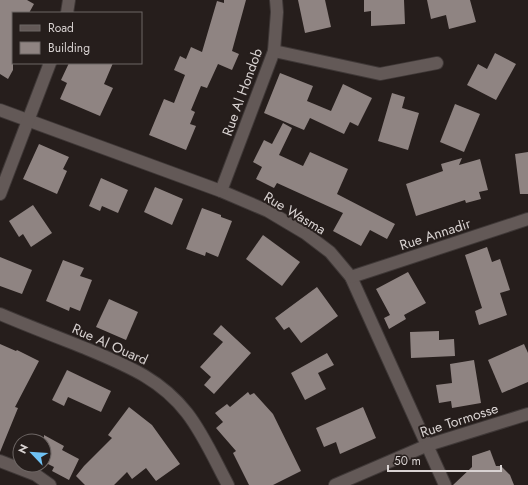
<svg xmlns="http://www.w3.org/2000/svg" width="528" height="485" font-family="Jost,sans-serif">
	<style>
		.building { fill: #8f8482 }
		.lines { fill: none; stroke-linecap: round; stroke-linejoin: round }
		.minor-casing { stroke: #3f3837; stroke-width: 14 }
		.minor { stroke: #635957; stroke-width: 12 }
		.labels { text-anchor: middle; stroke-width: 4; stroke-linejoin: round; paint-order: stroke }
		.street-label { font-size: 14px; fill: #d8d2d1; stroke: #261e1c }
	</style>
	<rect width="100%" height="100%" fill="#261e1c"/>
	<!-- building -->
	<g class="building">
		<path d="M 0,0 L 27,0 L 34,4 L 29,13 L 13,13 L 13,70 L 8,79 L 0,74 Z"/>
		<path d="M 224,0 L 246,0 L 232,51 L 239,54 L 232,70 L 218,64 L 207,88 L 201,86 L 191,110 L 195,112 L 190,124 L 196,126 L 186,150 L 149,135 L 164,99 L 174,103 L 185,75 L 174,70 L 180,56 L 186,59 L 191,47 L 202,52 L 217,1 L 224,3 Z"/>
		<path d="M 298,0 L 325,0 L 331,27 L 305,33 Z"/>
		<path d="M 364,0 L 404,0 L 405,24 L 371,26 L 371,11 L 364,12 Z"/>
		<path d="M 427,0 L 470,0 L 476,22 L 449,29 L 446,15 L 431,19 Z"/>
		<path d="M 495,53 L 516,64 L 496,100 L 467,85 L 478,64 L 487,69 Z"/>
		<path d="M 69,63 L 113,63 L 104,84 L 113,88 L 100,116 L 60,99 L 67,83 L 61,80 Z"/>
		<path d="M 280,73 L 313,86 L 307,101 L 331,111 L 343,84 L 372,98 L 358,126 L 350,122 L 344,134 L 310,118 L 304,130 L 264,113 Z"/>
		<path d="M 392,93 L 405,97 L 402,108 L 419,113 L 408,150 L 378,141 Z"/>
		<path d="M 455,104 L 480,114 L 464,152 L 440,142 Z"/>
		<path d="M 283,123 L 292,128 L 279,155 L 303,166 L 310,152 L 348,169 L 337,194 L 395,224 L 387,239 L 370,230 L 361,246 L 333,231 L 343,213 L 277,183 L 274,188 L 256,179 L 262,167 L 253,162 L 264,140 L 272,144 Z"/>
		<path d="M 39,144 L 69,157 L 63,169 L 67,171 L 57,194 L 23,179 Z"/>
		<path d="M 528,152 L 528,194 L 520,194 L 515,154 Z"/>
		<path d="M 462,158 L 459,165 L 480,159 L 488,190 L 479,192 L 481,199 L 466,203 L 465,200 L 416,216 L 406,184 L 443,171 L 441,164 Z"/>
		<path d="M 101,178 L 128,190 L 118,213 L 102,206 L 100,211 L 89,206 Z"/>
		<path d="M 155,187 L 183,199 L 172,225 L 144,212 Z"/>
		<path d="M 33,205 L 52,233 L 31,247 L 23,234 L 19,237 L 9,221 Z"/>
		<path d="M 202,208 L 221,215 L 221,217 L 232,221 L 218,257 L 206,252 L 205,256 L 186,249 Z"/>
		<path d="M 263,235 L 300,262 L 282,286 L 246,259 Z"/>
		<path d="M 487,247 L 492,262 L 500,259 L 510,290 L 500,293 L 507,315 L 479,325 L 475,311 L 482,308 L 465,255 Z"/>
		<path d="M 0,257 L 32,270 L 22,294 L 0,286 Z"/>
		<path d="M 63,260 L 84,268 L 80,276 L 92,280 L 80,311 L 70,307 L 69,311 L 46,301 Z"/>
		<path d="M 408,272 L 426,303 L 404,315 L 406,319 L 389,329 L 384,318 L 390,315 L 376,289 Z"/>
		<path d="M 317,287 L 338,316 L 301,343 L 289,327 L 284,330 L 275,318 Z"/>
		<path d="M 109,299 L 138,312 L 126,340 L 96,327 Z"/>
		<path d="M 221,325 L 251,353 L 214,394 L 204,385 L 211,377 L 200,367 L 223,342 L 213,334 Z"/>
		<path d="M 439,331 L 439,340 L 454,339 L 455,356 L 411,358 L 410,332 Z"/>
		<path d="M 0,344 L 16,351 L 17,350 L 39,361 L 15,407 L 18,408 L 0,452 Z"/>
		<path d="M 524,344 L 528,353 L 528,382 L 502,393 L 488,360 Z"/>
		<path d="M 327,353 L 334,365 L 318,373 L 326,389 L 305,400 L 291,373 Z"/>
		<path d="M 474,360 L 481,403 L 452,408 L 451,401 L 439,403 L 436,385 L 452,383 L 450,364 Z"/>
		<path d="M 67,370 L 111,391 L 101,412 L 68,397 L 64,406 L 52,400 Z"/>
		<path d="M 248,392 L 250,395 L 254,393 L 273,414 L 301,471 L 273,485 L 249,485 L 233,453 L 236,451 L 216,428 L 223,422 L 215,413 L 227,404 L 230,407 Z"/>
		<path d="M 129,407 L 152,425 L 180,464 L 156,481 L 146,468 L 132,479 L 127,472 L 114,485 L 85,485 L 76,476 L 84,466 L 112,438 L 108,435 Z"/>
		<path d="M 363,407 L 376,438 L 340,454 L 336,442 L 324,447 L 316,428 Z"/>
		<path d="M 44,435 L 64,446 L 62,450 L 79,459 L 69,480 L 52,471 L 54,467 L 44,462 Z"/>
		<path d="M 490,450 L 496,466 L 501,466 L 510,475 L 514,485 L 453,485 L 472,467 L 472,456 Z"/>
	</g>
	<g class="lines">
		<defs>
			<g id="minor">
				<path d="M 67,13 L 69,0"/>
				<path d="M 274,51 L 380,74 L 437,63"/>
				<path d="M 0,110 L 221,191 L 268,211 L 305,233 L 330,252 L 351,277 L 445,485"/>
				<path d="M 221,191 L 274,51 L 277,12 L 276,0"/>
				<path d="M 0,194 L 50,63"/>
				<path d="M 351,277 L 528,219"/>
				<path d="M 0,314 C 28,326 57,337 85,348 C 125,365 160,378 187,413 C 204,435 215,461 228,485"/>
				<path d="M 0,461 L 36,475 L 50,485"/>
				<path d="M 335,485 L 428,445 L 528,414"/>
			</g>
		</defs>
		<!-- minor casing -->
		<use href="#minor" class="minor-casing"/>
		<!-- minor -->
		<use href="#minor" class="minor"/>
	</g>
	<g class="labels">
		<!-- street labels -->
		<g class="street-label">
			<text transform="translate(242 92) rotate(-70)" y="5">Rue Al Hondob</text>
			<text transform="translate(295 213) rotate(31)" y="5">Rue Wasma</text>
			<text transform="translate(435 234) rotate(-18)" y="5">Rue Annadir</text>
			<text transform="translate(110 344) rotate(24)" y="5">Rue Al Ouard</text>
			<text transform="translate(459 420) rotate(-18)" y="5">Rue Tormosse</text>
		</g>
	</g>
	<!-- legend -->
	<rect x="12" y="12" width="130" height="52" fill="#261e1c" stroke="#6d6664"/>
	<rect x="20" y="25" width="20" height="6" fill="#635957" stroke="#6d6664"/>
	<text x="48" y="32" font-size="12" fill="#d8d2d1">Road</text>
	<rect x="20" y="42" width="20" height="12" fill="#8f8482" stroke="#6d6664"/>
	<text x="48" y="52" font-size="12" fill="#d8d2d1">Building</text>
	<!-- north arrow -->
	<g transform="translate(32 453) rotate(295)"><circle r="19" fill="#261e1c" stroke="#6d6664"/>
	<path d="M0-3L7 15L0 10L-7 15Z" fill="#6fc2f4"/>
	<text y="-6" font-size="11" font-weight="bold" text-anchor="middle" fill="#d8d2d1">N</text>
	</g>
	<!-- scale -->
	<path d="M388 465v6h113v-6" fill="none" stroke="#d8d2d1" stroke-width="2"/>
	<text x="394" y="465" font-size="12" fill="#d8d2d1" stroke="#261e1c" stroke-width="3" paint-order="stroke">50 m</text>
</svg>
